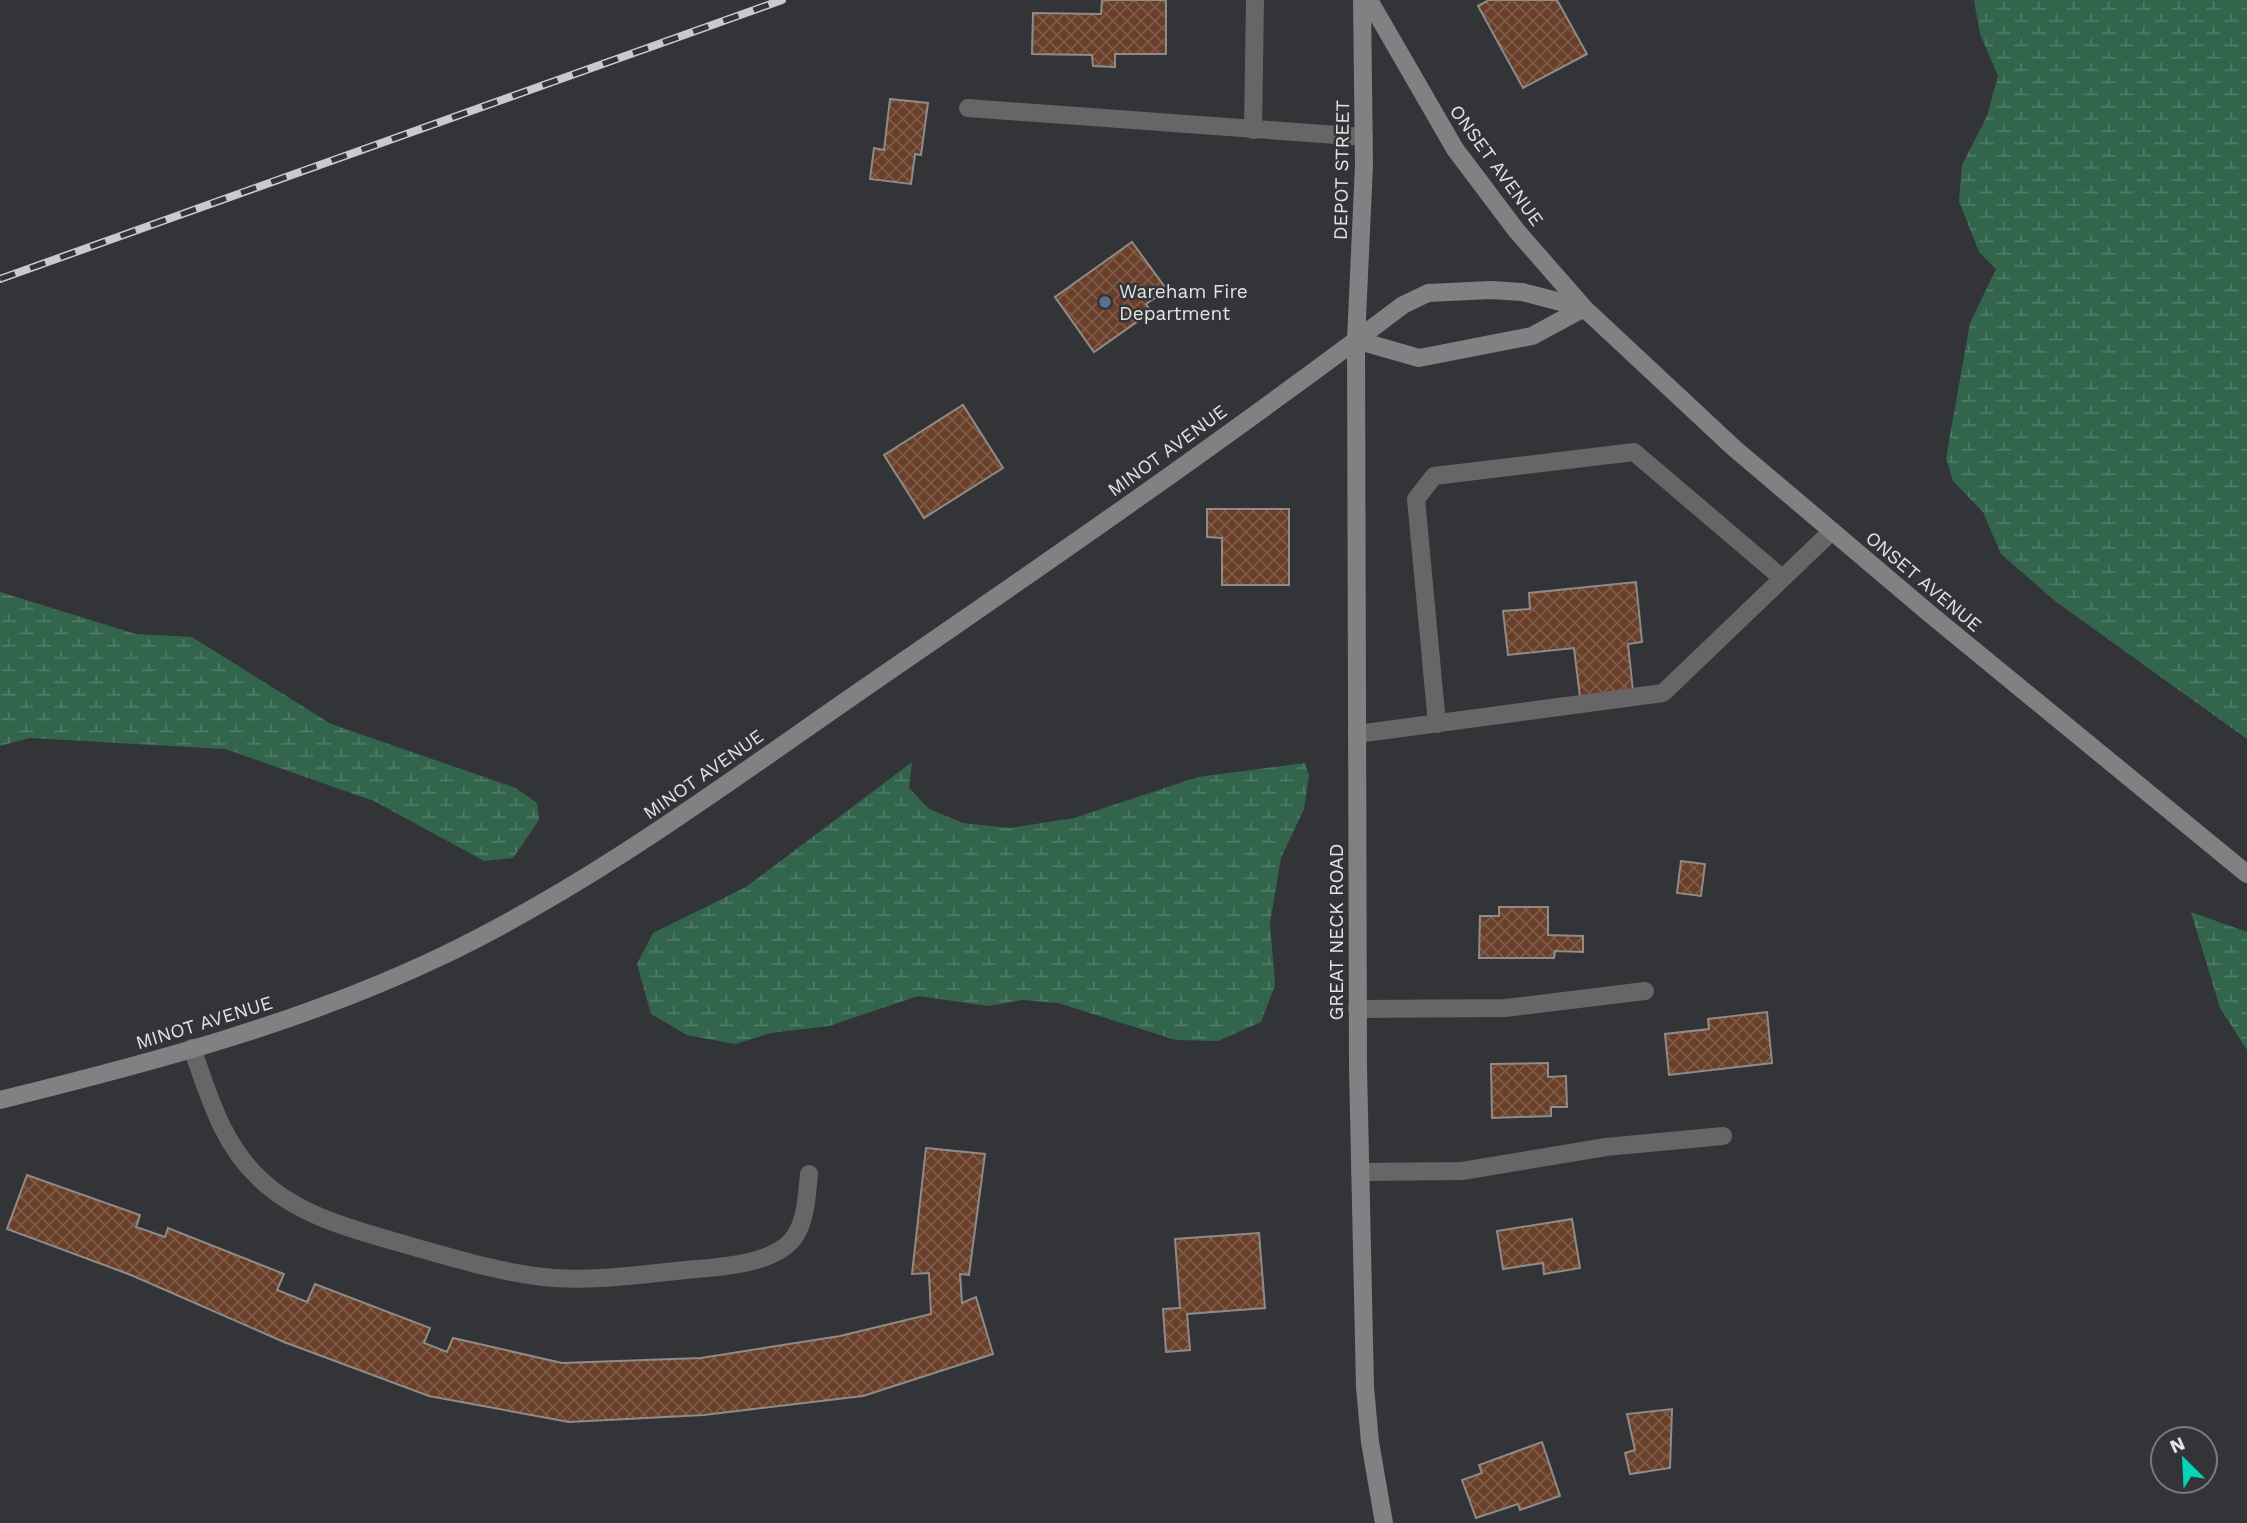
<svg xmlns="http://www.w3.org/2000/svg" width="2247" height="1523" font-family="'Work Sans',sans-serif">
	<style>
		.wetland { fill: url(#wetland-marsh) }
		.building { fill: url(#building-cross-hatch); stroke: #8f8b89; stroke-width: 2 }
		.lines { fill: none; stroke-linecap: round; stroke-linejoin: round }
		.lane { stroke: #666667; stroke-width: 18 }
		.street { stroke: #666667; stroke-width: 18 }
		.secondary { stroke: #818183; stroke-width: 18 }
		.rail-casing { stroke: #c9cacd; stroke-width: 8 }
		.rail { stroke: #333437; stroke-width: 5; stroke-dasharray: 16; stroke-linecap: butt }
		.service-dot { fill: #5c6f8a; stroke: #333437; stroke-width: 2.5 }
		.labels { text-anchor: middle; stroke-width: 5; stroke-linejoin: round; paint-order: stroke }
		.street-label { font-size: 19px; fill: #e2e3e5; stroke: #333437 }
		.poi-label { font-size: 19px; fill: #e2e3e5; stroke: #333437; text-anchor: start }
	</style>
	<defs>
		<pattern id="wetland-marsh" width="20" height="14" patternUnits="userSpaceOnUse" patternTransform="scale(1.75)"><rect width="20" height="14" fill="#33654d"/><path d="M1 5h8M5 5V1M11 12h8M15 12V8" fill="none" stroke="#507b66"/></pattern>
		<pattern id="building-cross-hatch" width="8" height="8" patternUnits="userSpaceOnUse" patternTransform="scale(1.75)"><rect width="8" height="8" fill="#6a3f29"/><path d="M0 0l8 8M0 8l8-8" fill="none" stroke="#7f5b48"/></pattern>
	</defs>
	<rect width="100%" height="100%" fill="#333437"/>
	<!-- wetland -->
	<g class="wetland">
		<path d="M 1974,0 L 2247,0 L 2247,739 L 2055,601 L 2001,554 L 1983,512 L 1953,481 L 1946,458 L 1970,323 L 1996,269 L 1979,252 L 1959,201 L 1962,165 L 1987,116 L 1998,76 L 1980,34 Z"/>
		<path d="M 0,592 L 136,634 L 192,637 L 331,724 L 516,788 L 537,803 L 539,820 L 513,858 L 484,861 L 374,801 L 225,749 L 29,738 L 0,746 Z"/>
		<path d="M 912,762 L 909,788 L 929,809 L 963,823 L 1010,828 L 1074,818 L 1198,777 L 1305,763 L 1309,776 L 1304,809 L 1281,858 L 1270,923 L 1275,985 L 1261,1022 L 1218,1041 L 1176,1040 L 1058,1003 L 1022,1000 L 988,1006 L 918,996 L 829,1026 L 771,1033 L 735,1044 L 687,1035 L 651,1014 L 637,964 L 653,933 L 746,887 Z"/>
		<path d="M 2191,912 L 2247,932 L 2247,1050 L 2220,1008 Z"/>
	</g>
	<!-- building -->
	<g class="building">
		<path d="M 1102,0 L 1166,0 L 1166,54 L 1115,54 L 1115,67 L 1093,66 L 1092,55 L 1032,54 L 1033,13 L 1101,14 Z"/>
		<path d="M 1489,0 L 1557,0 L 1587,54 L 1523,88 L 1478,6 Z"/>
		<path d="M 890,99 L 928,103 L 921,155 L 915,154 L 911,184 L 870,179 L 874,148 L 884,150 Z"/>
		<path d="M 1132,242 L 1167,290 L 1146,304 L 1151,312 L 1094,352 L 1055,297 Z"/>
		<path d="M 963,405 L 1003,468 L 924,518 L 884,455 Z"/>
		<path d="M 1207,509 L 1289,509 L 1289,585 L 1222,585 L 1222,538 L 1207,537 Z"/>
		<path d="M 1636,582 L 1642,642 L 1628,644 L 1633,691 L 1580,697 L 1574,648 L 1508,655 L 1503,611 L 1530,609 L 1529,593 Z"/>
		<path d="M 1681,861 L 1705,864 L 1701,896 L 1677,893 Z"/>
		<path d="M 1499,907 L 1548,907 L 1548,935 L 1583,936 L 1583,952 L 1555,951 L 1554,958 L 1479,958 L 1480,916 L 1499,916 Z"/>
		<path d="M 1767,1012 L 1772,1063 L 1669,1075 L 1665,1034 L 1709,1029 L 1708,1019 Z"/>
		<path d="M 1548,1063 L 1548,1077 L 1566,1076 L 1567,1107 L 1551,1107 L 1551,1116 L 1492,1118 L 1491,1064 Z"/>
		<path d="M 926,1148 L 985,1154 L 969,1275 L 960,1274 L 962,1303 L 976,1297 L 993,1354 L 863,1396 L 704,1415 L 569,1422 L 429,1396 L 284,1342 L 131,1275 L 7,1229 L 27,1175 L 140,1215 L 136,1227 L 165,1237 L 168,1228 L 284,1274 L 277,1290 L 307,1302 L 315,1284 L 430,1328 L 424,1343 L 447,1352 L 453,1338 L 562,1363 L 701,1358 L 840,1336 L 931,1314 L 929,1273 L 912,1274 Z"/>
		<path d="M 1572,1219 L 1580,1268 L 1544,1274 L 1543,1263 L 1503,1269 L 1497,1231 Z"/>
		<path d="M 1259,1233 L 1265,1308 L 1187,1314 L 1190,1350 L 1166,1352 L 1163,1309 L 1180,1308 L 1175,1239 Z"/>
		<path d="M 1672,1409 L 1670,1468 L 1630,1474 L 1625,1453 L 1635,1450 L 1627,1414 Z"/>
		<path d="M 1542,1442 L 1560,1496 L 1520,1510 L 1518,1504 L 1476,1518 L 1462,1480 L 1482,1473 L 1479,1465 Z"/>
	</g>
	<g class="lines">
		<!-- lane -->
		<g class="lane">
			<path d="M 968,108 L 1364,137"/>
			<path d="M 1253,130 L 1255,0"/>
			<path d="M 1437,724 L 1416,499 L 1434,476 L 1634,452 L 1782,578"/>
			<path d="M 1357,734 L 1663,693 L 1832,531"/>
			<path d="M 1357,1009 L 1505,1008 L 1645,991"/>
			<path d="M 1360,1172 L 1462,1171 L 1606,1147 L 1723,1136"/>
		</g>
		<!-- street -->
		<path class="street" d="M 192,1048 C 209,1096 222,1144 260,1179 C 302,1219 361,1231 414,1247 C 460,1260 506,1274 554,1278 C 598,1281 643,1274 686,1270 C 717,1267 771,1265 792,1240 C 806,1224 807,1194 809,1174"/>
		<!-- secondary -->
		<g class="secondary">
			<path d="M 1362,0 L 1364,165 L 1356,340 L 1358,1067 L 1365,1387 L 1370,1442 L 1384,1523"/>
			<path d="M 1369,0 L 1455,149 L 1516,230 L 1584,308 L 1734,448 L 1930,614 L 2247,874"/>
			<path d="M 1356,340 L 1419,358 L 1532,336 L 1584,308"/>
			<path d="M 0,1100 C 150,1063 302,1023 442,956 C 592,884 727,783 863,689 C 1045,564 1227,438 1403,305 L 1428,293 L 1491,290 L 1522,292 L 1584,308"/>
		</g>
		<defs>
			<path id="rail" d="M 0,279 L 782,0"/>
		</defs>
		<!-- rail casing -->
		<use href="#rail" class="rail-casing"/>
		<!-- rail -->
		<use href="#rail" class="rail"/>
	</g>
	<!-- markers -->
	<circle class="service-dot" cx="1105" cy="302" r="7"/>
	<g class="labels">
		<!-- street labels -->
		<g class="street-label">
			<text transform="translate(1497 165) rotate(54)" y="7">ONSET AVENUE</text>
			<text transform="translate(1341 170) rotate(-89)" y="7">DEPOT STREET</text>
			<text transform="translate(1167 450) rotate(-36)" y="7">MINOT AVENUE</text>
			<text transform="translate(1924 581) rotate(40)" y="7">ONSET AVENUE</text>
			<text transform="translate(703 774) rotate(-35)" y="7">MINOT AVENUE</text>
			<text transform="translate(1336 932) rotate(-90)" y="7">GREAT NECK ROAD</text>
			<text transform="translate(204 1022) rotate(-17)" y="7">MINOT AVENUE</text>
		</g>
		<!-- poi labels -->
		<g class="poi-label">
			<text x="1119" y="298">Wareham Fire<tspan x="1119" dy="22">Department</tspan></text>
		</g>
	</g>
	<!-- north arrow -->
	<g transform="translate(2184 1460) rotate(336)"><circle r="33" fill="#333437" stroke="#797a7d" stroke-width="2"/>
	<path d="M0-5L12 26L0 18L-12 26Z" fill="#05d5b6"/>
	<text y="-10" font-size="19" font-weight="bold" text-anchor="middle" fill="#e2e3e5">N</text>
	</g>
</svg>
